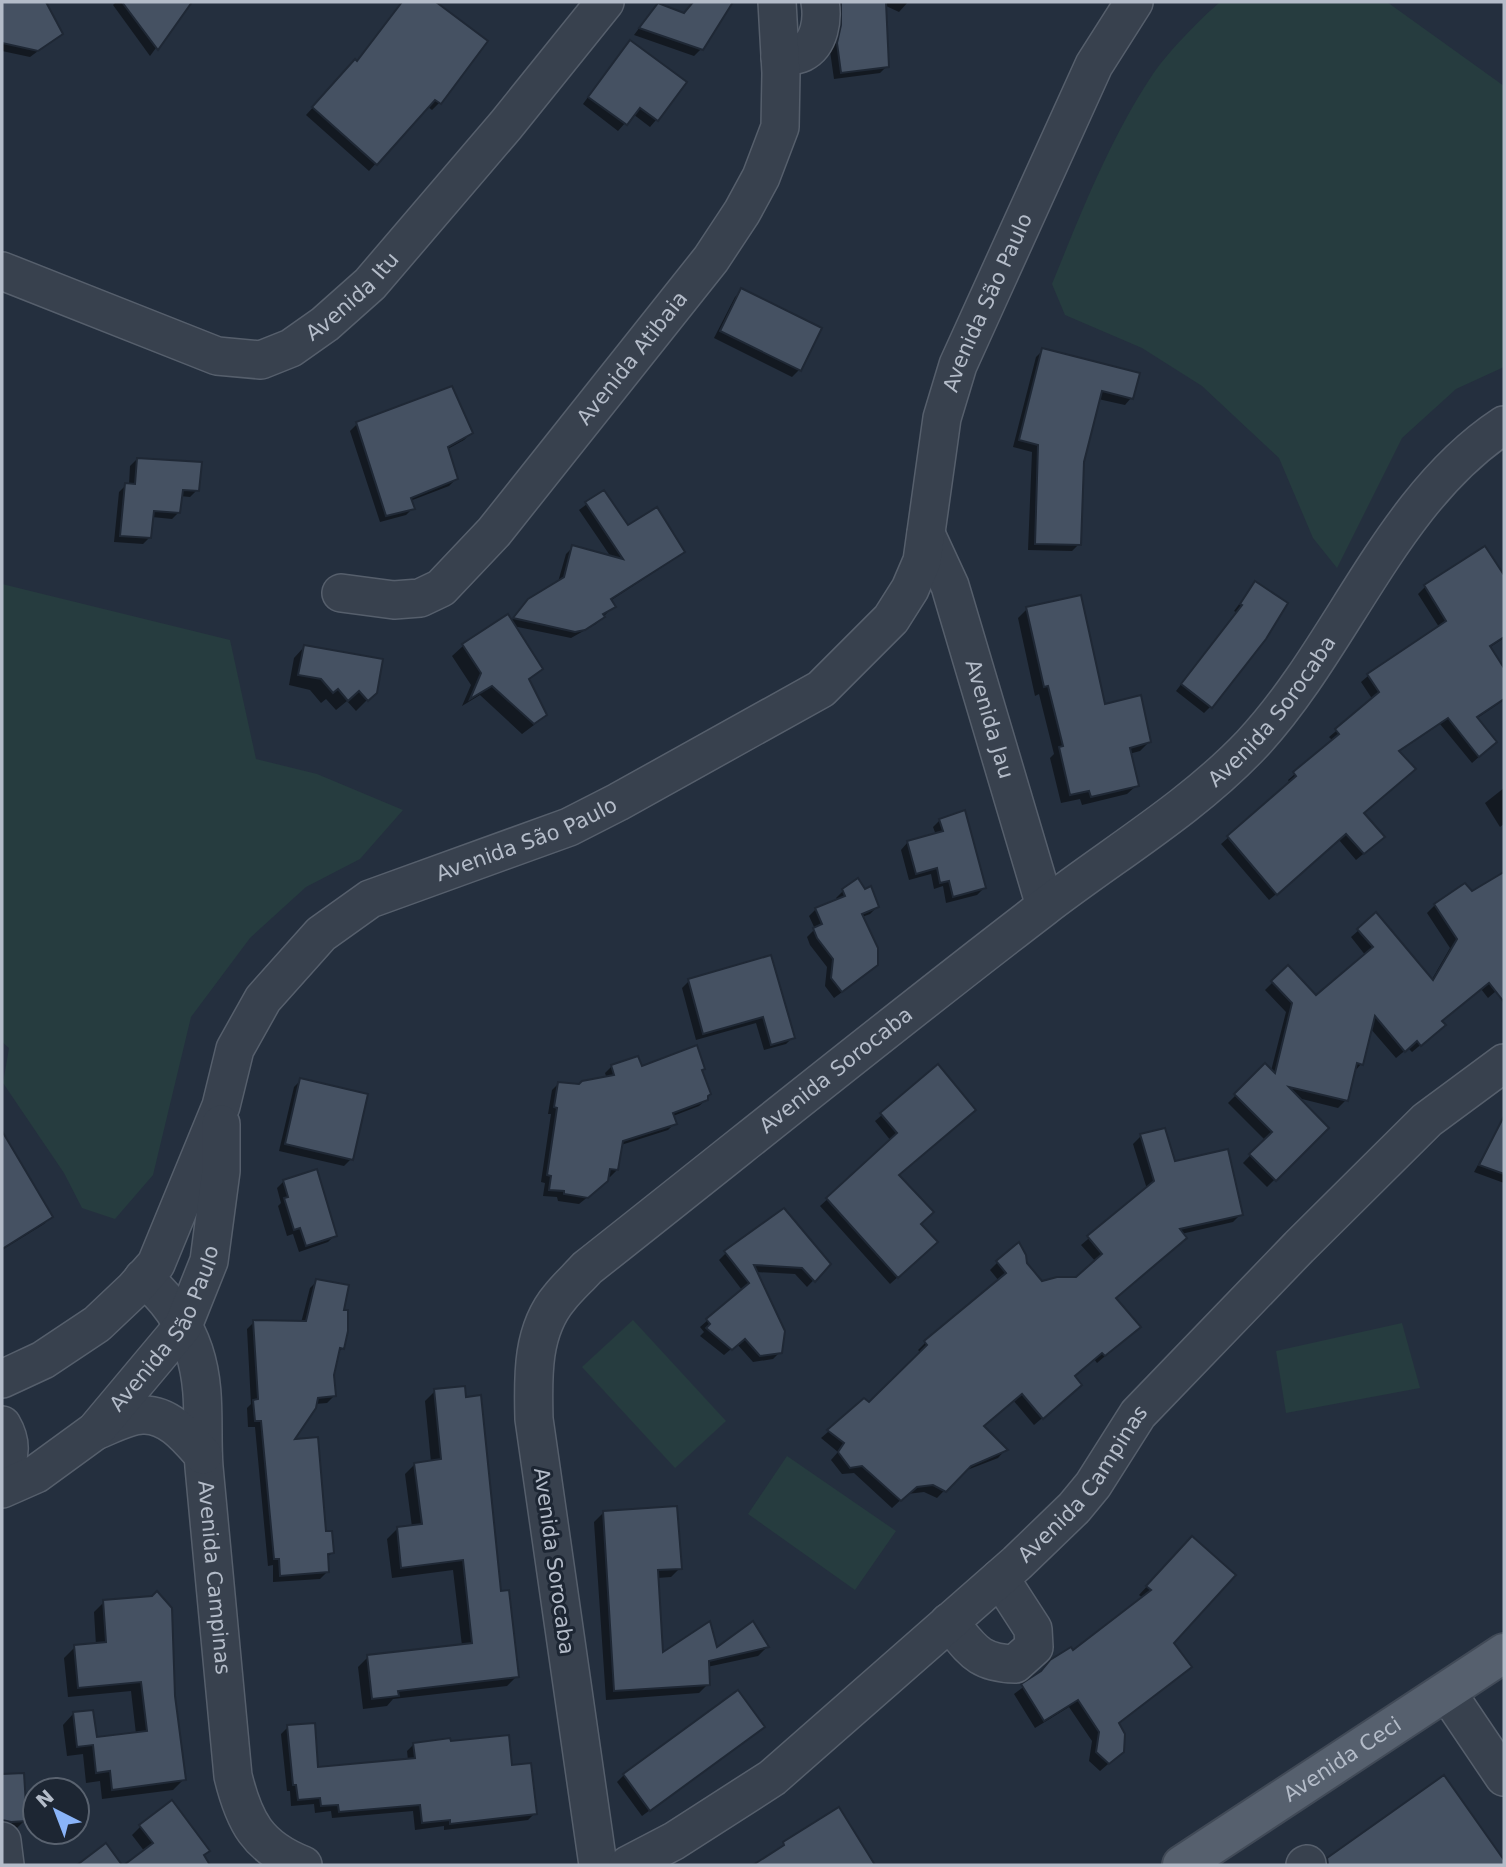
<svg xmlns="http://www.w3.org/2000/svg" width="1506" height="1867" font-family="'DejaVu Sans',sans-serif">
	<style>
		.green { fill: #263c3f }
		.shadow { fill: #0007 }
		.building { fill: #455162; stroke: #1f2835; stroke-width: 2 }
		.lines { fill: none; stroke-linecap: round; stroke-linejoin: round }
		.minor-casing { stroke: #565f6c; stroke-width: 40 }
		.major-casing { stroke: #414a57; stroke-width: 42 }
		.minor { stroke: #38414e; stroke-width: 37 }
		.major { stroke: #56606e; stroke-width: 38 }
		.labels { text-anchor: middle; stroke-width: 6; stroke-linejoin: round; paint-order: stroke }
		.street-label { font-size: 21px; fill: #b4bcc9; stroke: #1d2633 }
	</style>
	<rect width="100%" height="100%" fill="#242f3e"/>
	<!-- green -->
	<g class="green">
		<path d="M 1220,2 L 1387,2 L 1504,86 L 1504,367 L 1456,389 L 1402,438 L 1337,568 L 1313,538 L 1279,458 L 1202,386 L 1142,348 L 1065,315 L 1052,284 C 1081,213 1109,141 1151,77 C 1165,55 1200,19 1220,2 Z"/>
		<path d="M 2,584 L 230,640 L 256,759 L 317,774 L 403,810 L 360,859 L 306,887 L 250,938 L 191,1017 L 153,1175 L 115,1219 L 82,1208 L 64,1173 L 3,1083 L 9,1048 L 2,1042 Z"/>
		<path d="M 633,1320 L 726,1421 L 675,1468 L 582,1367 Z"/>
		<path d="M 1402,1323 L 1420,1388 L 1286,1413 L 1276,1351 Z"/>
		<path d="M 787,1456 L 896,1531 L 855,1590 L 748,1514 Z"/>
	</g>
	<!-- shadow -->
	<g class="shadow">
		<path d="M 2,2 L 44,2 L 61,34 L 30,57 L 2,51 Z"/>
		<path d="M 116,2 L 190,2 L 150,56 L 113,5 Z"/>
		<path d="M 402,2 L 433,2 L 486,41 L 439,103 L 432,110 L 427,106 L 369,171 L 306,115 L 348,69 L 357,63 Z"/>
		<path d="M 693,2 L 730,2 L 701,49 L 694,56 L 634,35 L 651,12 L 683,14 Z"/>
		<path d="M 832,2 L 908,2 L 899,12 L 884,5 L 887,66 L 880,73 L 834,79 L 830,51 L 835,33 Z"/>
		<path d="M 623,49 L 656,120 L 650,127 L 633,114 L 618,131 L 583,104 Z"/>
		<path d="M 742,291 L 799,370 L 792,377 L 714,338 L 735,297 Z"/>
		<path d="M 1043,350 L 1131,398 L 1125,405 L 1098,399 L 1082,462 L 1079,544 L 1072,551 L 1028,550 L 1032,452 L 1013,447 L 1036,357 Z"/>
		<path d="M 357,424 L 471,433 L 464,440 L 446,450 L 456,479 L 449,486 L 410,501 L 413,508 L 406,515 L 380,522 L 350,431 Z"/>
		<path d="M 137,459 L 197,490 L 190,497 L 180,496 L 179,512 L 172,519 L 152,517 L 150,537 L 143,544 L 114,542 L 119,492 L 126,485 L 129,485 L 130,466 Z"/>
		<path d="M 603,492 L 627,528 L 683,551 L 676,558 L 610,601 L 614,606 L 596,624 L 571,638 L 513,626 L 540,669 L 528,681 L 545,714 L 534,725 L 522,734 L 480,695 L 462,706 L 471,685 L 452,656 L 463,646 L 508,617 L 511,621 L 522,608 L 558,582 L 566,554 L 573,547 L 611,557 L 579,510 Z"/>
		<path d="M 1485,548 L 1504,579 L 1504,638 L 1489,648 L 1504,671 L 1504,700 L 1476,719 L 1488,749 L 1472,763 L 1440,724 L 1398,752 L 1363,813 L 1375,844 L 1356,860 L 1339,840 L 1269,900 L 1221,844 L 1290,783 L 1288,780 L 1295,774 L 1333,741 L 1329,737 L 1373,700 L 1361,682 L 1368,676 L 1439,627 L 1418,594 L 1425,587 Z"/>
		<path d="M 1255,583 L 1211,706 L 1204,713 L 1176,691 L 1236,612 L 1234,611 Z"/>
		<path d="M 1027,609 L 1104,706 L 1149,742 L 1140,751 L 1129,754 L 1137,785 L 1127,794 L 1082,805 L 1080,799 L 1061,803 L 1050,758 L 1054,754 L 1039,694 L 1035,696 L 1018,618 Z"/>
		<path d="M 304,647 L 375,692 L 356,711 L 347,701 L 336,710 L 326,699 L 321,703 L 310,690 L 289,685 L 294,658 Z"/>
		<path d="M 1504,788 L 1504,824 L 1500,827 L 1485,803 Z"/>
		<path d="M 940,820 L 984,888 L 977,895 L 946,903 L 943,886 L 934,889 L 931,874 L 909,880 L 901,850 L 907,843 L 936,835 L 933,827 Z"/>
		<path d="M 1504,874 L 1504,993 L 1501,996 L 1496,991 L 1488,998 L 1481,989 L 1441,1021 L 1436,1032 L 1412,1052 L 1408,1048 L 1396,1058 L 1370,1028 L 1361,1064 L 1354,1072 L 1346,1100 L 1338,1108 L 1298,1098 L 1327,1128 L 1267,1187 L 1243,1163 L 1265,1140 L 1228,1103 L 1265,1066 L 1271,1071 L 1286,1012 L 1265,990 L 1288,967 L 1316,997 L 1366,956 L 1351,937 L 1359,930 L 1431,981 L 1450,948 L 1427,913 L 1435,905 L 1471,893 Z"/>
		<path d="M 843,891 L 877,907 L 870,914 L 862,917 L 869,972 L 834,998 L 825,986 L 827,967 L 810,945 L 807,937 L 815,929 L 809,916 L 816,909 L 837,900 L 836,898 Z"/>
		<path d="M 770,958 L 793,1037 L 786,1044 L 764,1050 L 756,1023 L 696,1040 L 682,988 L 689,981 Z"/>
		<path d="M 612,1066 L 700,1071 L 707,1099 L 699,1106 L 673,1116 L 675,1123 L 668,1130 L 621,1145 L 617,1170 L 610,1177 L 607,1176 L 599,1188 L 579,1204 L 558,1201 L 557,1197 L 543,1196 L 545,1183 L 541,1182 L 551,1114 L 548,1114 L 552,1090 L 559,1083 L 579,1086 L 607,1079 L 605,1073 Z"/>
		<path d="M 938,1067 L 898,1175 L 929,1249 L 890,1284 L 820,1206 L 891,1141 L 875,1121 Z"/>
		<path d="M 301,1080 L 351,1159 L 344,1166 L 279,1151 L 294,1087 Z"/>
		<path d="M 1504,1126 L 1504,1183 L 1474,1172 L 1492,1140 Z"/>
		<path d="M 2,1135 L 51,1217 L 44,1224 L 2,1250 Z"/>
		<path d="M 1141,1136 L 1241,1214 L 1233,1222 L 1181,1234 L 1114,1298 L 1131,1334 L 1097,1363 L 1094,1359 L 1073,1377 L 1072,1393 L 1034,1425 L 1013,1400 L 982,1427 L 1005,1450 L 998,1458 L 962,1472 L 937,1498 L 924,1492 L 907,1494 L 892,1508 L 854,1473 L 842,1474 L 831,1460 L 838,1452 L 821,1438 L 864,1401 L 869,1405 L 921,1353 L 918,1350 L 925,1343 L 999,1281 L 990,1270 L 998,1262 L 1025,1264 L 1041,1283 L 1077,1278 L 1096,1262 L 1081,1245 L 1147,1189 L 1133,1144 Z"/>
		<path d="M 284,1181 L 335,1235 L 328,1242 L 299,1252 L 293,1234 L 287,1236 L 278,1206 L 281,1203 L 277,1188 Z"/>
		<path d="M 726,1253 L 829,1264 L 807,1287 L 795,1274 L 755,1272 L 780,1352 L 773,1359 L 753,1362 L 737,1344 L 724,1355 L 700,1336 L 704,1332 L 700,1327 L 742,1290 L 719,1260 Z"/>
		<path d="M 317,1281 L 342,1311 L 343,1348 L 337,1353 L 332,1375 L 334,1396 L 327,1403 L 315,1404 L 291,1442 L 332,1553 L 326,1558 L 327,1572 L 320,1579 L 273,1582 L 273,1565 L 268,1566 L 255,1427 L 248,1427 L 247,1408 L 251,1404 L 247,1329 L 254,1322 L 301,1323 L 310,1288 Z"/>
		<path d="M 435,1391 L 499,1593 L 517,1676 L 507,1686 L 393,1699 L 387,1706 L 363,1709 L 358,1667 L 368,1657 L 462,1646 L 453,1570 L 392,1578 L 387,1539 L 397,1529 L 412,1527 L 405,1474 L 415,1464 L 431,1462 L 425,1401 Z"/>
		<path d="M 603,1513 L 680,1568 L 671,1577 L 657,1578 L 662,1655 L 767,1647 L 758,1656 L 707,1667 L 708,1684 L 699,1693 L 606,1700 L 594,1522 Z"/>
		<path d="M 1184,1546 L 1171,1643 L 1190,1667 L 1117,1724 L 1122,1752 L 1100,1771 L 1089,1761 L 1092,1741 L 1069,1707 L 1035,1728 L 1014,1694 L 1143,1598 L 1139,1595 Z"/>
		<path d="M 104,1602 L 173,1696 L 184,1779 L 173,1790 L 102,1799 L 100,1781 L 86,1783 L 83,1754 L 67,1756 L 63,1725 L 73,1714 L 96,1739 L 136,1734 L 131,1691 L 68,1697 L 64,1658 L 75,1647 L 96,1645 L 94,1612 Z"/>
		<path d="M 288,1727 L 317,1769 L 408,1760 L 407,1751 L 414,1744 L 449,1743 L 510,1767 L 535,1813 L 528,1820 L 444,1830 L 444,1826 L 415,1830 L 413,1811 L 332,1818 L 331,1811 L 315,1813 L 314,1804 L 291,1806 L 290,1791 L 287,1791 L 281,1734 Z"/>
		<path d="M 763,1727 L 642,1816 L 617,1782 L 624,1775 Z"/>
		<path d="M 22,1774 L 25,1820 L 10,1835 L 2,1836 L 2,1776 Z"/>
		<path d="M 1443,1777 L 1504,1865 L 1322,1865 L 1328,1860 Z"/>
		<path d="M 839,1810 L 873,1865 L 756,1865 L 775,1853 L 784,1844 Z"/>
		<path d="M 141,1826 L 202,1856 L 208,1865 L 127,1865 L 145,1852 L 132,1835 Z"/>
	</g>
	<!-- building -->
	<g class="building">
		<path d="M 2,2 L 46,2 L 63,34 L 38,51 L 2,43 Z"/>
		<path d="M 122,2 L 192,2 L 158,50 Z"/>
		<path d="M 402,2 L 436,2 L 488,41 L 441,104 L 435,100 L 377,165 L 312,107 L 355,59 L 357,61 Z"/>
		<path d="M 693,2 L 733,2 L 703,50 L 639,28 L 658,3 L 684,13 Z"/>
		<path d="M 841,2 L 886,2 L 889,67 L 841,73 L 837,43 L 841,25 Z"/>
		<path d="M 630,40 L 687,82 L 658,121 L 640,108 L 627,125 L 588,97 Z"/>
		<path d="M 741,288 L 822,328 L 801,371 L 720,331 Z"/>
		<path d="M 1042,348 L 1140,373 L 1133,399 L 1102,391 L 1084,462 L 1081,545 L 1035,544 L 1038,445 L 1019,440 Z"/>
		<path d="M 452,386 L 473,433 L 448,447 L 458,479 L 411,498 L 415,509 L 386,516 L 356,422 Z"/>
		<path d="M 137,458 L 202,462 L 199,491 L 183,490 L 180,513 L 154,511 L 151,538 L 120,536 L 125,483 L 135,484 Z"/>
		<path d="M 604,490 L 628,525 L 657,507 L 685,552 L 611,599 L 616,607 L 603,614 L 605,617 L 585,630 L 575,632 L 513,618 L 528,599 L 564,577 L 572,545 L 623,559 L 585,502 Z"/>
		<path d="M 1485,546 L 1504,575 L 1504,637 L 1490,646 L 1504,668 L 1504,699 L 1477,717 L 1497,742 L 1479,757 L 1448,718 L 1399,751 L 1416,769 L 1364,813 L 1385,837 L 1364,854 L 1346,834 L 1277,895 L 1227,836 L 1296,776 L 1293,772 L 1339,734 L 1335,729 L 1379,692 L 1367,674 L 1446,621 L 1424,585 Z"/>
		<path d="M 1255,581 L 1288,603 L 1266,639 L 1212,708 L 1181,684 L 1242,605 L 1240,604 Z"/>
		<path d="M 1081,595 L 1105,704 L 1141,695 L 1151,742 L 1130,748 L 1139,786 L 1091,797 L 1089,791 L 1070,795 L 1059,747 L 1063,746 L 1048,686 L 1044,687 L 1026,607 Z"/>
		<path d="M 508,614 L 543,669 L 529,679 L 547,715 L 534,724 L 492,686 L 470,699 L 481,673 L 462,644 Z"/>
		<path d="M 304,645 L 383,659 L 377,693 L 368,701 L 359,691 L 348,701 L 338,689 L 333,693 L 321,679 L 298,675 Z"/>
		<path d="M 965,810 L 986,888 L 953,897 L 949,881 L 940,883 L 937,868 L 916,874 L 907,841 L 943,831 L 939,819 Z"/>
		<path d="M 1504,872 L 1504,1002 L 1489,983 L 1442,1021 L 1446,1025 L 1421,1046 L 1417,1041 L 1405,1052 L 1375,1016 L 1363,1065 L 1357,1063 L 1348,1101 L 1289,1087 L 1329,1128 L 1276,1181 L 1249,1154 L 1272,1132 L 1234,1094 L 1265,1063 L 1275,1073 L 1292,1003 L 1271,981 L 1288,965 L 1316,995 L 1373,947 L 1357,929 L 1376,912 L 1433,980 L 1457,939 L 1434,904 L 1465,883 L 1472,891 Z"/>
		<path d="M 858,878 L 865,889 L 871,886 L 879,907 L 862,914 L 878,948 L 878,965 L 842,992 L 831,978 L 833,959 L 817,938 L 813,928 L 822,924 L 815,908 L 845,896 L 842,889 Z"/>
		<path d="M 771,955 L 795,1038 L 771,1045 L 763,1017 L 703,1034 L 688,979 Z"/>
		<path d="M 697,1045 L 705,1069 L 702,1070 L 711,1094 L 708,1096 L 708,1100 L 673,1113 L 677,1124 L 623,1141 L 618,1170 L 610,1169 L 608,1181 L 588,1198 L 564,1194 L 564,1191 L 549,1190 L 551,1176 L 547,1175 L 557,1108 L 554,1107 L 558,1082 L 579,1084 L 582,1081 L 614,1075 L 611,1065 L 638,1056 L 642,1066 Z"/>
		<path d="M 938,1064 L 976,1110 L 899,1175 L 934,1212 L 921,1224 L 938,1242 L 898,1278 L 826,1198 L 897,1133 L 880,1113 Z"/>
		<path d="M 300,1078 L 368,1094 L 353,1160 L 285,1144 Z"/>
		<path d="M 1504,1116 L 1504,1174 L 1479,1165 Z"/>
		<path d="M 1165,1128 L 1175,1161 L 1228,1149 L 1243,1215 L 1180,1229 L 1187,1238 L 1116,1298 L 1141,1327 L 1105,1356 L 1102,1353 L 1075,1376 L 1082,1385 L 1043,1419 L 1022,1394 L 984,1426 L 1008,1450 L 971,1466 L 946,1492 L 933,1485 L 917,1487 L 901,1501 L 862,1466 L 850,1468 L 838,1452 L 844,1443 L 827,1430 L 864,1398 L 869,1402 L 927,1345 L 924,1341 L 1006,1273 L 996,1261 L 1019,1242 L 1026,1255 L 1027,1263 L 1042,1281 L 1057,1277 L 1076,1277 L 1102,1254 L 1087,1236 L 1154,1181 L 1140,1134 Z"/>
		<path d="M 2,1131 L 53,1217 L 2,1249 Z"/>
		<path d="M 317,1169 L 337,1236 L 306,1246 L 300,1228 L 294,1230 L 284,1198 L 288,1197 L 283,1180 Z"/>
		<path d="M 784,1208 L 831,1264 L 815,1282 L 802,1268 L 754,1265 L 785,1331 L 782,1353 L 760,1356 L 745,1339 L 732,1350 L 706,1328 L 710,1324 L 706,1319 L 749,1283 L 724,1251 Z"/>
		<path d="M 316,1279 L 349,1285 L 344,1310 L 348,1310 L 348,1331 L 344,1349 L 340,1348 L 334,1375 L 336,1396 L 318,1398 L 316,1408 L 295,1439 L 318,1437 L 326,1531 L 332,1531 L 334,1553 L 328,1554 L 329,1572 L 280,1576 L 279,1559 L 274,1559 L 261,1421 L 255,1421 L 253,1400 L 258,1399 L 253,1320 L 306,1321 Z"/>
		<path d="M 465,1386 L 466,1397 L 481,1395 L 501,1591 L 509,1590 L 519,1677 L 398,1691 L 399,1696 L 372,1699 L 367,1655 L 472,1643 L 463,1560 L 401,1568 L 397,1527 L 422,1524 L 414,1463 L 441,1459 L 434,1389 Z"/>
		<path d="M 677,1506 L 682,1569 L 658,1570 L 663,1652 L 710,1621 L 717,1647 L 753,1621 L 769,1647 L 709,1661 L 710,1685 L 614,1691 L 603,1511 Z"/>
		<path d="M 1192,1536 L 1236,1575 L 1174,1643 L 1192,1667 L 1119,1723 L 1125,1734 L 1124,1752 L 1109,1764 L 1096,1752 L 1099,1732 L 1078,1700 L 1044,1721 L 1021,1684 L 1041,1671 L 1050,1660 L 1071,1647 L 1073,1650 L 1151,1590 L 1146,1586 Z"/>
		<path d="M 157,1591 L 172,1608 L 175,1696 L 186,1780 L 112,1790 L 110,1771 L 96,1773 L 93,1745 L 77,1747 L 73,1712 L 93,1710 L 97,1737 L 147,1731 L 141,1682 L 78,1688 L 74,1645 L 106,1642 L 103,1600 L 152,1596 Z"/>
		<path d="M 738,1690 L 765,1727 L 650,1811 L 623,1774 Z"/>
		<path d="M 315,1723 L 318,1767 L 415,1758 L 413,1743 L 450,1738 L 451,1741 L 509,1735 L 512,1765 L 531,1763 L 537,1814 L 450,1824 L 450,1820 L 422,1823 L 420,1805 L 339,1812 L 338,1805 L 321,1806 L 320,1798 L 298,1800 L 296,1785 L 293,1785 L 287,1725 Z"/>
		<path d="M 24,1773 L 27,1821 L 11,1822 L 2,1820 L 2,1774 Z"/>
		<path d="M 1444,1775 L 1504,1860 L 1504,1865 L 1328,1865 L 1327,1858 Z"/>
		<path d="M 172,1800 L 210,1851 L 204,1855 L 210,1865 L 124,1865 L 153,1843 L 139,1825 Z"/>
		<path d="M 839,1807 L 875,1865 L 753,1865 L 784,1845 L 783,1842 Z"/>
		<path d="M 106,1843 L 122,1865 L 77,1865 Z"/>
	</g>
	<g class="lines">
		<defs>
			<g id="minor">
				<path d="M 780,57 C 787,56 796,56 802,53 C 820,44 823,19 820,2"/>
				<path id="s1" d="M 2,271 L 217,356 L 261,360 L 291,348 L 325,324 L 370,284 L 506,125 L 605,2"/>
				<path id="s2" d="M 926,534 L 950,586 L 1045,906"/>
				<path id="s3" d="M 341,593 L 394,600 L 420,598 L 441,588 L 494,532 L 711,259 L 742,212 L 761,177 L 780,127 L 781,73 L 777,2"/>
				<path id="s4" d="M 143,1278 C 167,1297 184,1322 194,1351 C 207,1390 201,1428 204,1467 C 213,1570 223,1673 233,1776 C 244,1821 257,1847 303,1865"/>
				<path id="s5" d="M 2,1379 L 43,1360 L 97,1324 L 134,1289 L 156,1264 L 221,1106 L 235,1049 L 263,999 L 321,934 L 370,899 L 569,827 L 618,802 L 821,689 L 891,619 L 910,589 L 922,561 L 942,418 L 958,365 L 1094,65 L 1134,2"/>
				<path d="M 2,1425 C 12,1442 11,1455 2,1473"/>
				<path d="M 95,1431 C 109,1426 128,1415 143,1415 C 169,1414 188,1438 203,1455"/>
				<path id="s6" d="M 2,1489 L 36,1474 L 95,1431 L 183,1326 L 209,1261 L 221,1171 L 221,1124"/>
				<path d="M 949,1622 C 972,1649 977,1663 1015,1664 L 1034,1647 L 1033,1629 L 1000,1578"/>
				<path d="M 1446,1691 L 1504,1777"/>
				<path d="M 2,1841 L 5,1865"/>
				<path id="s7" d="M 598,1865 L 534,1419 C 533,1378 531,1331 560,1297 C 568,1287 578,1278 587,1268 C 739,1148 889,1026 1043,908 C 1113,854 1190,809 1251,745 C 1343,647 1390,500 1504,425"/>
				<path id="s8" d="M 628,1865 L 674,1841 L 772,1778 L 1017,1563 L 1074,1508 L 1093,1485 L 1138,1414 L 1299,1247 L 1427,1120 L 1504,1063"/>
				<path d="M 1305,1865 L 1307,1864"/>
			</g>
			<g id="major">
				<path id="s9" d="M 1182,1865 L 1504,1653"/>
			</g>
		</defs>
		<!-- minor casing -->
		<use href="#minor" class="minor-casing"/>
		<!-- major casing -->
		<use href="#major" class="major-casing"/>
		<!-- minor -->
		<use href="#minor" class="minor"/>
		<!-- major -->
		<use href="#major" class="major"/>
	</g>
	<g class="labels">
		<!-- street labels -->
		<g class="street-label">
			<text dy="7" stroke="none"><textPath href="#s1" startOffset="388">Avenida Itu</textPath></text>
			<text dy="7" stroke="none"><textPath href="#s5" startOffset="1561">Avenida São Paulo</textPath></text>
			<text dy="7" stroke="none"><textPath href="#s3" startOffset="402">Avenida Atibaia</textPath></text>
			<text dy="7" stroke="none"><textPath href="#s7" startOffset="1503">Avenida Sorocaba</textPath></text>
			<text dy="7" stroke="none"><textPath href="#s2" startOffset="196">Avenida Jau</textPath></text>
			<text dy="7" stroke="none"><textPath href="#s5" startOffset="796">Avenida São Paulo</textPath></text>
			<text dy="7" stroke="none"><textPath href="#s7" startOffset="936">Avenida Sorocaba</textPath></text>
			<text dy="7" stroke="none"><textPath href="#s6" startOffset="236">Avenida São Paulo</textPath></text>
			<text dy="7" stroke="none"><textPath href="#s8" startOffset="598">Avenida Campinas</textPath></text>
			<text transform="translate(554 1561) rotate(82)" y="7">Avenida Sorocaba</text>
			<text dy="7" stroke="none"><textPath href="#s4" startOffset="318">Avenida Campinas</textPath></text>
			<text dy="7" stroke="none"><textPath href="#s9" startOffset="192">Avenida Ceci</textPath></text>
		</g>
	</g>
	<!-- border -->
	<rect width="1506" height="1867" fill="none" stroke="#b4bcc9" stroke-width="7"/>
	<!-- north arrow -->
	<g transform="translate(56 1811) rotate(318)"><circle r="33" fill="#1d2633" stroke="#59626f" stroke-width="2"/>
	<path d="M0-5L12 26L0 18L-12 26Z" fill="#8ab4f8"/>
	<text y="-10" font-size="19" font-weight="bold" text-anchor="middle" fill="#b4bcc9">N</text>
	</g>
</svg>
